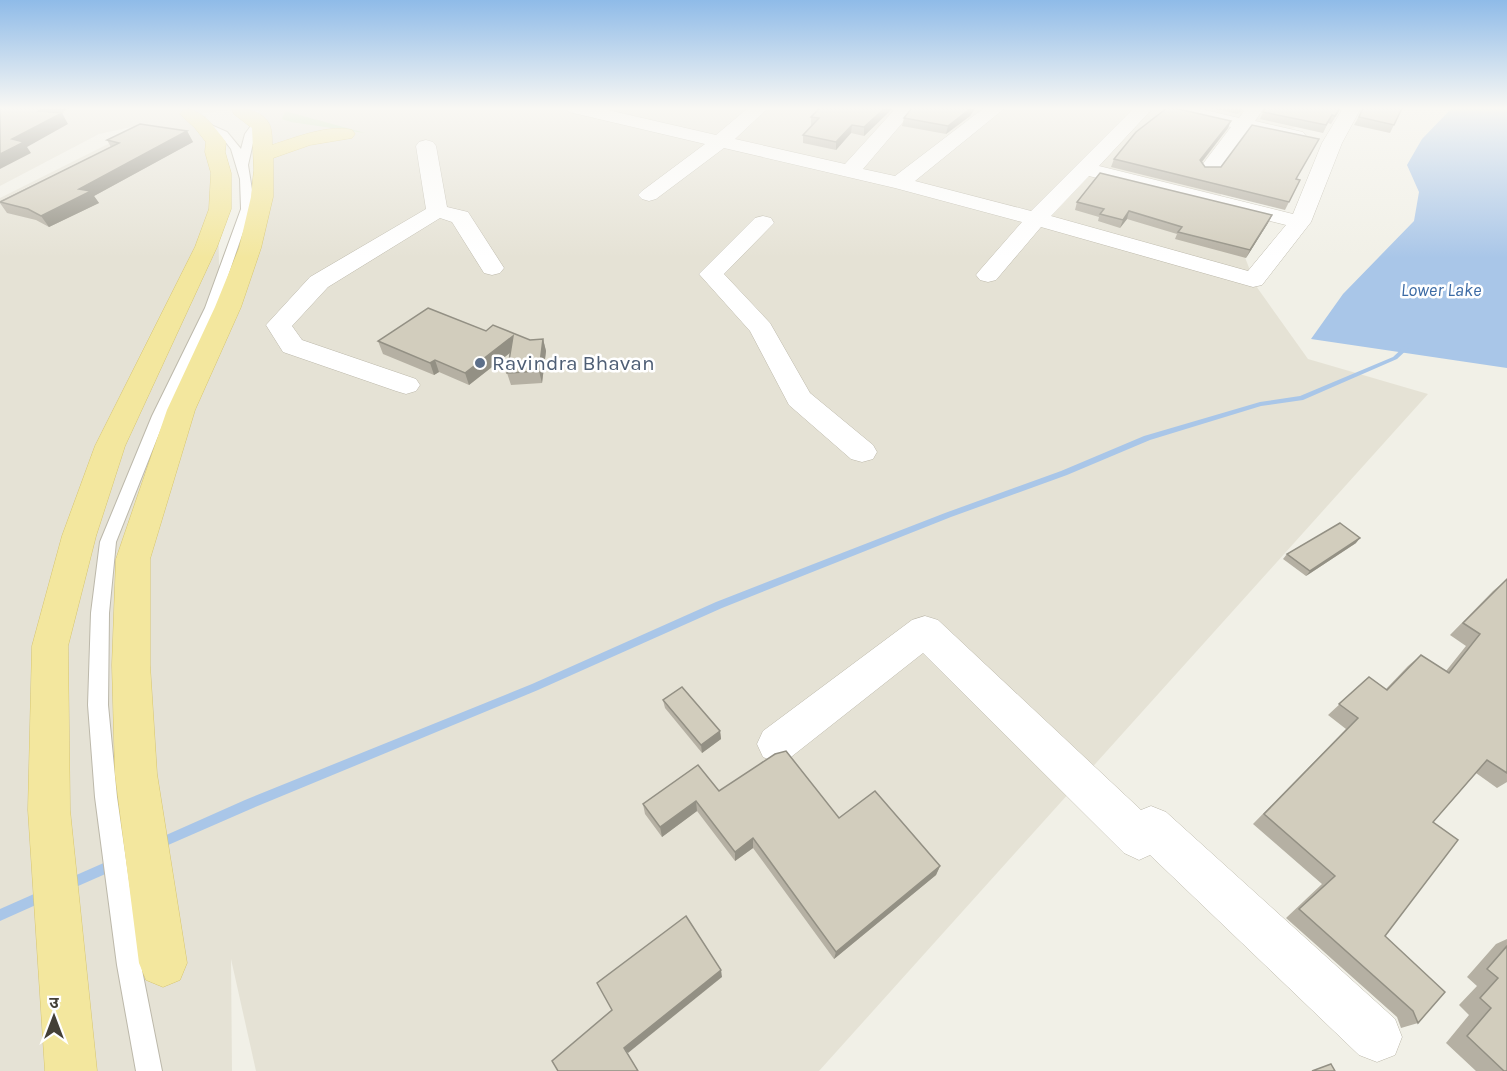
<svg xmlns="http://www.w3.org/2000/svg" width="1507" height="1071" font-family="Karla,'Noto Sans Devanagari',sans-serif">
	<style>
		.residential { fill: #e5e2d5 }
		.green { fill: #c7e2b4 }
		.water { fill: #a9c6e8 }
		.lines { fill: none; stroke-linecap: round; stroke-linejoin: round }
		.stream { fill: #a9c6e8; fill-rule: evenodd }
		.service-casing { stroke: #bcb8aa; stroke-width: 2 }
		.minor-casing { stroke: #bcb8aa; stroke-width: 1 }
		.primary-casing { stroke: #d7c670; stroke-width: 1 }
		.service { fill: #fff; fill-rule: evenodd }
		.minor { fill: #fff; fill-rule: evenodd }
		.primary { fill: #f3e79e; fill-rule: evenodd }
		.wall { fill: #b5b0a3 }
		.shaded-wall { fill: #939084 }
		.building { fill: #d2cdbd; stroke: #939084; stroke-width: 1.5 }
		.service-dot { fill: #5c6f8a; stroke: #fff; stroke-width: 2 }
		.labels { text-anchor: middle; stroke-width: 5; stroke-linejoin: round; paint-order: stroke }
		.far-water-label { font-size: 18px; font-style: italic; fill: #3b6aa4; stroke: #fff }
		.service-label { font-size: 21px; fill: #4e5e75; stroke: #fff; text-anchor: start }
	</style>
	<rect width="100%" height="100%" fill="#f1f0e7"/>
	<!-- residential -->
	<path class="residential" d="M 0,108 L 245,108 L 182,116 L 189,123 L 206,115 L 201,136 L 217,152 L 220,322 L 264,196 L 258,108 L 1328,108 L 1213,174 L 1256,286 L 1308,359 L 1428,394 L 819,1071 L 256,1071 L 231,959 L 232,1071 L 0,1071 L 0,198 L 150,123 L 99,134 L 0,186 Z"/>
	<!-- green -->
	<path class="green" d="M 285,111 L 365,133 L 291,122 L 282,119 Z"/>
	<!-- water -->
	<path class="water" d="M 1452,108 L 1507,108 L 1507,368 L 1311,339 L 1343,294 L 1414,221 L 1419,192 L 1407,165 L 1422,139 Z"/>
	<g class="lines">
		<!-- stream -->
		<g class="stream">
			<path d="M 1409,343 L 1411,344 L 1411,346 L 1397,359 L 1303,400 L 1261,406 L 1150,440 L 1067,475 L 951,517 L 722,608 L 538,690 L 253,808 L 159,849 L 155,848 L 154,844 L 155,840 L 245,800 L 532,684 L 716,602 L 945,513 L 1061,471 L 1144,436 L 1260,402 L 1300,396 L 1393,357 L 1407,344 Z"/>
			<path d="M 115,858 L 119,860 L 121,864 L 119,868 L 69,890 L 65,888 L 63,884 L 65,880 Z"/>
			<path d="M 43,890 L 47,892 L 49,896 L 47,900 L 0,921 L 0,909 Z"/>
		</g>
		<defs>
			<path id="service" d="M 255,120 L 263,122 L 255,134 L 248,165 L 252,190 L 251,209 L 217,308 L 166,416 L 116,542 L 109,613 L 108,705 L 117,797 L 141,965 L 162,1071 L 136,1071 L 117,965 L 95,797 L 88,705 L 91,613 L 100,542 L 152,416 L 205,308 L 241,209 L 240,179 L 231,149 L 221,136 L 197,124 L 202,121 L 227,132 L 241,149 L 245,134 Z"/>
			<g id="minor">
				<path d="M 566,108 L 599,108 L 716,135 L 748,108 L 768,108 L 735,139 L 845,164 L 896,108 L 915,108 L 863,169 L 895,176 L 984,108 L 1005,108 L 915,181 L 1031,211 L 1134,108 L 1153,108 L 1099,166 L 1293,214 L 1322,143 L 1343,108 L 1361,108 L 1342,143 L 1311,222 L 1262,285 L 1253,287 L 1041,227 L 996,280 L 988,282 L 980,280 L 976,275 L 980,270 L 1022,222 L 895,188 L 724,148 L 656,199 L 649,201 L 642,199 L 638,195 L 642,191 L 705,144 L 569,112 ZM 1089,176 L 1286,225 L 1248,271 L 1051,216 Z"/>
				<path d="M 1163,108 L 1197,108 L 1239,118 L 1246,108 L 1264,108 L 1255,121 L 1303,132 L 1306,136 L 1303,140 L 1296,142 L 1248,131 L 1216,173 L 1202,173 L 1199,169 L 1231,127 L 1166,112 Z"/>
				<path d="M 426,140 L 433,142 L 436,146 L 447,207 L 468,212 L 504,268 L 500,273 L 492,275 L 484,273 L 452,222 L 440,218 L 328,287 L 292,326 L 302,340 L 416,379 L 420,385 L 416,391 L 406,394 L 396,391 L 283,352 L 266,325 L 310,277 L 426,209 L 416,146 L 419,142 Z"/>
				<path d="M 763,216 L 771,218 L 774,223 L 724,274 L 770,323 L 810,393 L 873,445 L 877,452 L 873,459 L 862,462 L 851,459 L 789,405 L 750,331 L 699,274 L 755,218 Z"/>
				<path d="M 925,616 L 938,620 L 1141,810 L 1151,806 L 1166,812 L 1395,1019 L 1402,1037 L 1395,1055 L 1377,1062 L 1359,1055 L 1150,855 L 1139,860 L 1124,853 L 923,653 L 791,757 L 777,763 L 763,757 L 757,744 L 763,731 L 912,620 Z"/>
			</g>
			<g id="primary">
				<path d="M 232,108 C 245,108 264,111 270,126 C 272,131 272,140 272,145 C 294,138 329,124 352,130 L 355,134 L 352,138 L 310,145 L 273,158 L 273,197 L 261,248 L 241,307 L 195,410 L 150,559 L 150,665 L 157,774 L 187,963 L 180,980 L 163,987 L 146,980 L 139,963 L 115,774 L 112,665 L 116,559 L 167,410 L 215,307 L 239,248 L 251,197 L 254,170 L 252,128 L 234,114 Z"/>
				<path d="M 189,109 C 205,113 216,129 226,142 L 225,152 L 231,173 L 231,209 L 217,247 L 125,446 L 96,536 L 68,646 L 70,810 L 97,1071 L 45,1071 L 28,810 L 32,646 L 62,536 L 95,446 L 195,247 L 209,209 L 211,173 L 205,152 L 206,142 L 195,128 L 180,114 L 183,110 Z"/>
			</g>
		</defs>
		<!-- service casing -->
		<use href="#service" class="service-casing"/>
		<!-- minor casing -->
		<use href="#minor" class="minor-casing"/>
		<!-- primary casing -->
		<use href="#primary" class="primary-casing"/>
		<!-- service -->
		<use href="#service" class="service"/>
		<!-- minor -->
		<use href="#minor" class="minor"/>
		<!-- primary -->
		<use href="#primary" class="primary"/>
	</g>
	<!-- wall -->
	<g class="wall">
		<path d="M 820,108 L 893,108 L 864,136 L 851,133 L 836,150 L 803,143 L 803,135 L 813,125 L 811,125 L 811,117 Z"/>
		<path d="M 912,108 L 975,108 L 970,116 L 946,134 L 902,126 L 904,118 Z"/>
		<path d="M 1209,108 L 1244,108 L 1238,114 Z"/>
		<path d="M 1265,108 L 1341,108 L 1331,124 L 1328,123 L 1323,133 L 1260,119 Z"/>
		<path d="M 1362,108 L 1402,108 L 1390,133 L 1354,125 L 1363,109 Z"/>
		<path d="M 1228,128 L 1202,162 L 1205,167 L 1300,180 L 1285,210 L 1111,167 L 1114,159 Z"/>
		<path d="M 187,131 L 193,142 L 94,196 L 99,203 L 49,227 L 36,220 L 7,213 L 0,203 L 0,201 L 111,147 L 107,140 Z"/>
		<path d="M 1077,202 L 1268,223 L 1246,258 L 1175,239 L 1177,234 L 1127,219 L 1120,228 L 1098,221 L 1099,217 L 1075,210 Z"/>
		<path d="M 486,331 L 530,340 L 543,339 L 546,351 L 542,383 L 511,385 L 507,373 L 510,353 L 469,385 L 439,372 L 434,375 L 383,354 L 378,341 Z"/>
		<path d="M 1356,543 L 1306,576 L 1283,559 L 1287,554 Z"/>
		<path d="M 1507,579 L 1507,782 L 1497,788 L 1476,773 L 1433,822 L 1385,936 L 1418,1023 L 1401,1028 L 1397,1017 L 1286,918 L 1322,884 L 1253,824 L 1346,729 L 1328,715 L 1369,677 L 1386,689 L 1408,666 L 1421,655 L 1446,671 L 1466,646 L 1450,635 L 1493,591 Z"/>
		<path d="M 663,700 L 720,731 L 721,739 L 702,753 L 665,708 Z"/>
		<path d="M 719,791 L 839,818 L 940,866 L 936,875 L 834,959 L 753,848 L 735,861 L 697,811 L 662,837 L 645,814 L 643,804 Z"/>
		<path d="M 1507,939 L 1507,1071 L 1476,1071 L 1446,1043 L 1469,1015 L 1459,1005 L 1477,986 L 1467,977 L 1496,944 Z"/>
	</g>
	<!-- shaded-wall -->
	<g class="shaded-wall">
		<path d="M 44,108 L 70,108 L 46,121 L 39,111 Z"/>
		<path d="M 885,108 L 893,108 L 864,136 L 864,127 Z"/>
		<path d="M 971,108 L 975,108 L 970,116 L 946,134 L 948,126 Z"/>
		<path d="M 62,113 L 68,124 L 27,147 L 31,153 L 0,169 L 0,154 L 12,139 Z"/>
		<path d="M 1231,121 L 1228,128 L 1197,168 L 1200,160 Z"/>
		<path d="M 852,125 L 851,133 L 836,150 L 836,142 Z"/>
		<path d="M 187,131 L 193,142 L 94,196 L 99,203 L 49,227 L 41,216 L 79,189 Z"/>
		<path d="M 1129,211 L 1127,219 L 1120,228 L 1123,220 Z"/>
		<path d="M 1272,215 L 1268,223 L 1246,258 L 1250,250 Z"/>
		<path d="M 513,336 L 516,348 L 469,385 L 465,373 Z"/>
		<path d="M 543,339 L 546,351 L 542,383 L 539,371 Z"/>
		<path d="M 435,360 L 439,372 L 434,375 L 430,363 Z"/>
		<path d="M 1360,538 L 1356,543 L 1306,576 L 1310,571 Z"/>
		<path d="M 720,731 L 721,739 L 702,753 L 701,745 Z"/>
		<path d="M 696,801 L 697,811 L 662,837 L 660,827 Z"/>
		<path d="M 753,838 L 753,848 L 735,861 L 735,852 Z"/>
		<path d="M 940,866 L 936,875 L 834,959 L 836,952 Z"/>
		<path d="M 721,970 L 722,977 L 628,1053 L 624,1048 Z"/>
	</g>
	<!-- building -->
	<g class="building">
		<path d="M 0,108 L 44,108 L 39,111 L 62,113 L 12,139 L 24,142 L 0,154 Z"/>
		<path d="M 820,108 L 885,108 L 864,127 L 852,125 L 836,142 L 803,135 L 819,118 L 811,117 Z"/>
		<path d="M 912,108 L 971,108 L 948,126 L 904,118 Z"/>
		<path d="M 1167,108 L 1174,108 L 1231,121 L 1200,160 L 1205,167 L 1221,167 L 1252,125 L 1319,139 L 1296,179 L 1300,180 L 1289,202 L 1114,159 L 1136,132 Z"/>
		<path d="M 1265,108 L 1340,108 L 1335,116 L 1332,115 L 1326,125 L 1263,112 Z"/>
		<path d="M 1363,108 L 1402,108 L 1394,125 L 1359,117 Z"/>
		<path d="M 140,124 L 187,131 L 79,189 L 91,191 L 41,216 L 28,209 L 0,202 L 119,143 L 107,140 Z"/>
		<path d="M 1100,173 L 1272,215 L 1250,250 L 1178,232 L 1182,227 L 1129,211 L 1123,220 L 1100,214 L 1104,209 L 1077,202 Z"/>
		<path d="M 428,308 L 486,331 L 493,325 L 530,340 L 543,339 L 539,371 L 507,373 L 513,336 L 465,373 L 435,360 L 430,363 L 378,341 Z"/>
		<path d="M 1340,523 L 1360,538 L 1310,571 L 1287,554 Z"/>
		<path d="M 1507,579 L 1507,773 L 1487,760 L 1433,822 L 1458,840 L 1385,936 L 1445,992 L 1418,1023 L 1413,1011 L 1299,909 L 1335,876 L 1264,814 L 1358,718 L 1339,704 L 1369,677 L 1387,690 L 1421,655 L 1449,673 L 1480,634 L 1463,623 Z"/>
		<path d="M 682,687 L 720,731 L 701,745 L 663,700 Z"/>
		<path d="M 786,751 L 839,818 L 875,791 L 940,866 L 836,952 L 753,838 L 735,852 L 696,801 L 660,827 L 643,804 L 698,765 L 719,791 L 775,754 Z"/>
		<path d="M 686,916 L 721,970 L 624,1048 L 638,1071 L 558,1071 L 552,1061 L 612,1010 L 597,983 Z"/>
		<path d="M 1507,946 L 1507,1071 L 1504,1071 L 1467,1036 L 1491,1008 L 1480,998 L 1498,978 L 1487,969 Z"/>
		<path d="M 1331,1064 L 1335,1071 L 1312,1071 Z"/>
	</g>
	<!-- sky -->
	<linearGradient id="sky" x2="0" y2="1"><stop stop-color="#8fbbe8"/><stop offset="0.42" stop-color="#f9f8f4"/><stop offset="1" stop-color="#f9f8f4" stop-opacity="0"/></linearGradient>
	<rect width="1507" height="258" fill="url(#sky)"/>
	<!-- markers -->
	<circle class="service-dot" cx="480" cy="363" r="6"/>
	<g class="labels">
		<!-- far-water labels -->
		<g class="far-water-label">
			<text x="1441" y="296">Lower Lake</text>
		</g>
		<!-- service labels -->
		<g class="service-label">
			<text x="492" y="370">Ravindra Bhavan</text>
		</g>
	</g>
	<!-- north arrow -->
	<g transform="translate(54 1017)" stroke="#ffffff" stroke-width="4.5" paint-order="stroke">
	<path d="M0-4.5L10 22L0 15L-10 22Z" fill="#444037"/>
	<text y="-9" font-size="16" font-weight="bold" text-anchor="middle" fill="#444037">उ</text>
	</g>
</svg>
